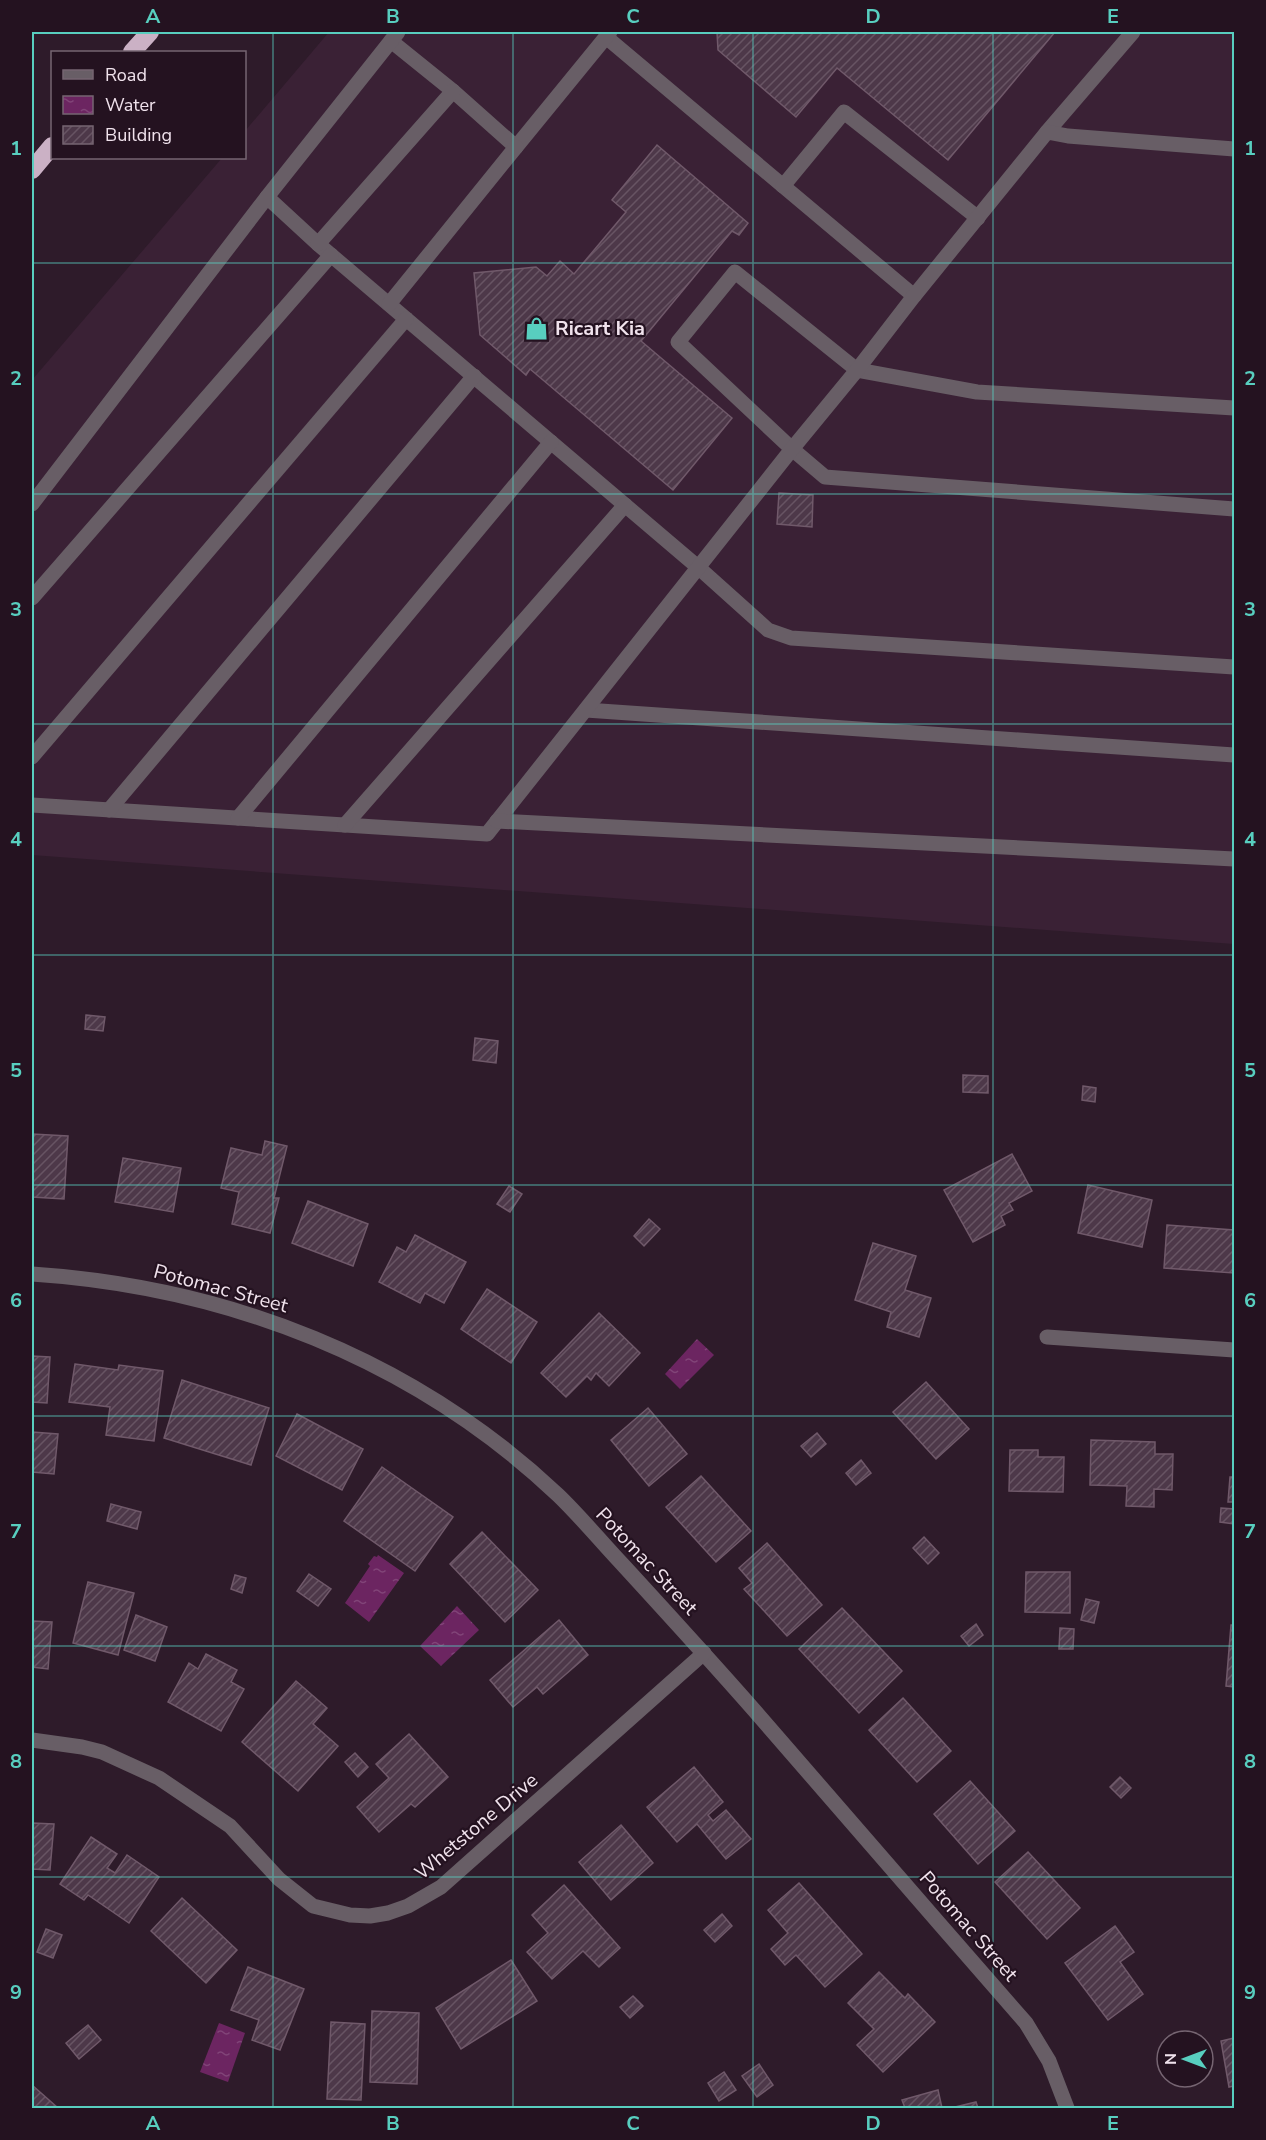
<svg xmlns="http://www.w3.org/2000/svg" width="1266" height="2140" font-family="'Nunito Sans',sans-serif">
	<style>
		.built { fill: #3a2135 }
		.water { fill: url(#water-ripples) }
		.building { fill: url(#building-hatch); stroke: #70596a; stroke-width: 1.5 }
		.lines { fill: none; stroke-linecap: round; stroke-linejoin: round }
		.minor { stroke: #685e66; stroke-width: 15 }
		.highway { stroke: #cbb1c5; stroke-width: 18 }
		.grid { fill: none; stroke: #58cebf; stroke-width: 1.5; stroke-opacity: 0.55 }
		.labels { text-anchor: middle; stroke-width: 4.5; stroke-linejoin: round; paint-order: stroke }
		.poi-label { font-size: 20px; font-weight: bold; fill: #f0e2ec; stroke: #241220; text-anchor: start }
		.street-label { font-size: 20px; fill: #f0e2ec; stroke: #241220 }
		.neatline { fill: none; stroke: #58cebf; stroke-width: 2 }
		.grid-label { font-size: 20px; text-anchor: middle; font-weight: bold; fill: #58cebf }
	</style>
	<defs>
		<pattern id="water-ripples" width="26" height="14" patternUnits="userSpaceOnUse" patternTransform="scale(1.5)"><rect width="26" height="14" fill="#6c2561"/><path d="M2 4q2-2 4 0t4 0M15 11q2-2 4 0t4 0" fill="none" stroke="#814478"/></pattern>
		<pattern id="building-hatch" width="6" height="6" patternUnits="userSpaceOnUse" patternTransform="scale(1.5)"><rect width="6" height="6" fill="#4d3849"/><path d="M-1 1l2-2M0 6l6-6M5 7l2-2" fill="none" stroke="#675463"/></pattern>
	</defs>
	<rect width="100%" height="100%" fill="#2e1b2a"/>
	<!-- built -->
	<path class="built" d="M 329,32 L 1234,32 L 1234,944 L 32,855 L 32,380 L 222,158 L 244,158 L 245,131 Z"/>
	<!-- water -->
	<g class="water">
		<path d="M 697,1339 L 714,1355 L 680,1389 L 665,1374 Z"/>
		<path d="M 378,1555 L 404,1573 L 369,1622 L 345,1603 L 370,1566 L 368,1564 L 374,1556 L 377,1557 Z"/>
		<path d="M 457,1606 L 479,1630 L 441,1666 L 420,1646 Z"/>
		<path d="M 219,2023 L 245,2033 L 228,2082 L 200,2072 Z"/>
	</g>
	<!-- building -->
	<g class="building">
		<path d="M 717,32 L 1055,32 L 948,160 L 837,68 L 796,117 L 718,50 Z"/>
		<path d="M 657,145 L 748,223 L 739,235 L 732,231 L 641,341 L 732,418 L 673,490 L 530,369 L 526,375 L 480,335 L 474,273 L 536,267 L 547,276 L 560,261 L 574,274 L 626,212 L 612,200 Z"/>
		<path d="M 779,493 L 813,495 L 812,527 L 777,524 Z"/>
		<path d="M 86,1015 L 105,1017 L 103,1031 L 85,1029 Z"/>
		<path d="M 475,1038 L 498,1041 L 496,1063 L 473,1060 Z"/>
		<path d="M 963,1075 L 988,1076 L 988,1093 L 963,1092 Z"/>
		<path d="M 1083,1086 L 1096,1088 L 1095,1102 L 1082,1100 Z"/>
		<path d="M 32,1134 L 68,1136 L 64,1199 L 32,1197 Z"/>
		<path d="M 265,1141 L 287,1146 L 274,1198 L 279,1198 L 270,1233 L 232,1224 L 239,1192 L 221,1188 L 231,1148 L 262,1155 Z"/>
		<path d="M 1012,1154 L 1032,1191 L 1009,1203 L 1013,1210 L 1001,1216 L 1005,1225 L 973,1242 L 944,1190 Z"/>
		<path d="M 123,1158 L 181,1168 L 173,1212 L 115,1202 Z"/>
		<path d="M 1088,1185 L 1152,1200 L 1142,1247 L 1078,1233 Z"/>
		<path d="M 509,1186 L 522,1194 L 510,1212 L 497,1204 Z"/>
		<path d="M 308,1201 L 368,1224 L 353,1266 L 292,1243 Z"/>
		<path d="M 649,1219 L 660,1229 L 644,1246 L 634,1236 Z"/>
		<path d="M 1167,1225 L 1234,1230 L 1234,1273 L 1164,1268 Z"/>
		<path d="M 415,1235 L 466,1262 L 444,1303 L 425,1293 L 420,1303 L 379,1282 L 397,1247 L 406,1252 Z"/>
		<path d="M 873,1243 L 916,1256 L 905,1290 L 931,1298 L 919,1337 L 887,1327 L 891,1312 L 855,1300 Z"/>
		<path d="M 487,1289 L 537,1322 L 511,1363 L 461,1329 Z"/>
		<path d="M 599,1313 L 640,1353 L 609,1386 L 596,1373 L 591,1380 L 587,1376 L 566,1397 L 541,1373 Z"/>
		<path d="M 32,1356 L 50,1357 L 47,1403 L 32,1402 Z"/>
		<path d="M 75,1364 L 118,1370 L 119,1365 L 163,1371 L 154,1441 L 106,1435 L 110,1407 L 69,1402 Z"/>
		<path d="M 182,1380 L 269,1408 L 251,1465 L 164,1438 Z"/>
		<path d="M 926,1382 L 969,1429 L 936,1459 L 893,1412 Z"/>
		<path d="M 648,1408 L 687,1454 L 649,1486 L 611,1440 Z"/>
		<path d="M 297,1414 L 363,1449 L 342,1490 L 276,1456 Z"/>
		<path d="M 32,1432 L 58,1434 L 54,1474 L 32,1472 Z"/>
		<path d="M 817,1433 L 826,1444 L 811,1457 L 801,1446 Z"/>
		<path d="M 1091,1440 L 1155,1442 L 1155,1454 L 1173,1454 L 1172,1490 L 1154,1489 L 1154,1507 L 1126,1506 L 1127,1486 L 1090,1485 Z"/>
		<path d="M 1010,1450 L 1038,1450 L 1038,1457 L 1064,1457 L 1063,1492 L 1009,1491 Z"/>
		<path d="M 861,1460 L 871,1473 L 856,1485 L 846,1473 Z"/>
		<path d="M 382,1467 L 453,1517 L 415,1571 L 344,1521 Z"/>
		<path d="M 701,1476 L 751,1531 L 716,1562 L 666,1507 Z"/>
		<path d="M 1230,1477 L 1234,1477 L 1234,1502 L 1228,1502 Z"/>
		<path d="M 111,1504 L 141,1512 L 137,1529 L 107,1521 Z"/>
		<path d="M 1221,1508 L 1234,1509 L 1234,1524 L 1220,1522 Z"/>
		<path d="M 482,1532 L 538,1590 L 505,1622 L 450,1564 Z"/>
		<path d="M 924,1537 L 939,1553 L 928,1564 L 913,1548 Z"/>
		<path d="M 767,1543 L 822,1605 L 787,1636 L 744,1589 L 752,1583 L 739,1568 Z"/>
		<path d="M 1026,1572 L 1070,1572 L 1070,1613 L 1025,1612 Z"/>
		<path d="M 309,1574 L 331,1589 L 318,1606 L 297,1591 Z"/>
		<path d="M 235,1575 L 246,1578 L 242,1593 L 231,1589 Z"/>
		<path d="M 88,1582 L 134,1593 L 118,1655 L 73,1643 Z"/>
		<path d="M 1086,1599 L 1099,1602 L 1094,1623 L 1081,1620 Z"/>
		<path d="M 842,1608 L 902,1671 L 859,1713 L 799,1649 Z"/>
		<path d="M 136,1615 L 167,1627 L 155,1661 L 124,1650 Z"/>
		<path d="M 559,1620 L 588,1655 L 543,1694 L 537,1687 L 513,1707 L 490,1680 Z"/>
		<path d="M 32,1621 L 52,1622 L 48,1669 L 32,1667 Z"/>
		<path d="M 976,1624 L 983,1635 L 969,1646 L 961,1636 Z"/>
		<path d="M 1231,1625 L 1234,1625 L 1234,1687 L 1226,1686 Z"/>
		<path d="M 1060,1628 L 1074,1629 L 1073,1649 L 1059,1649 Z"/>
		<path d="M 206,1654 L 237,1670 L 231,1682 L 244,1689 L 221,1731 L 168,1702 L 189,1663 L 198,1669 Z"/>
		<path d="M 296,1681 L 327,1708 L 313,1724 L 338,1746 L 298,1791 L 242,1742 Z"/>
		<path d="M 903,1698 L 951,1751 L 917,1782 L 869,1730 Z"/>
		<path d="M 409,1734 L 448,1777 L 415,1807 L 411,1804 L 379,1832 L 357,1807 L 389,1778 L 376,1764 Z"/>
		<path d="M 355,1753 L 368,1767 L 358,1777 L 345,1762 Z"/>
		<path d="M 694,1767 L 723,1802 L 708,1815 L 713,1821 L 726,1810 L 751,1839 L 726,1859 L 697,1824 L 677,1842 L 647,1807 Z"/>
		<path d="M 1120,1777 L 1131,1788 L 1121,1798 L 1110,1787 Z"/>
		<path d="M 970,1781 L 1015,1831 L 978,1864 L 934,1814 Z"/>
		<path d="M 32,1823 L 54,1824 L 50,1870 L 32,1869 Z"/>
		<path d="M 621,1825 L 653,1863 L 611,1900 L 579,1862 Z"/>
		<path d="M 91,1837 L 117,1854 L 107,1868 L 115,1873 L 127,1855 L 159,1877 L 129,1923 L 88,1895 L 84,1900 L 60,1884 Z"/>
		<path d="M 1028,1852 L 1080,1908 L 1047,1939 L 995,1882 Z"/>
		<path d="M 799,1883 L 862,1954 L 825,1987 L 796,1955 L 785,1965 L 771,1949 L 788,1933 L 768,1910 Z"/>
		<path d="M 564,1885 L 620,1948 L 599,1967 L 583,1951 L 552,1979 L 527,1952 L 548,1933 L 532,1915 Z"/>
		<path d="M 182,1898 L 237,1950 L 206,1983 L 151,1931 Z"/>
		<path d="M 722,1914 L 732,1926 L 715,1942 L 704,1930 Z"/>
		<path d="M 1115,1926 L 1134,1952 L 1120,1962 L 1143,1994 L 1108,2020 L 1065,1963 Z"/>
		<path d="M 46,1929 L 62,1935 L 53,1958 L 37,1952 Z"/>
		<path d="M 511,1960 L 537,2001 L 461,2049 L 436,2008 Z"/>
		<path d="M 248,1967 L 304,1989 L 280,2050 L 252,2040 L 259,2020 L 231,2010 Z"/>
		<path d="M 879,1972 L 905,1998 L 908,1994 L 935,2022 L 883,2072 L 857,2045 L 874,2029 L 848,2003 Z"/>
		<path d="M 633,1996 L 643,2006 L 630,2018 L 620,2007 Z"/>
		<path d="M 372,2011 L 419,2013 L 417,2084 L 370,2082 Z"/>
		<path d="M 331,2022 L 365,2024 L 361,2100 L 327,2099 Z"/>
		<path d="M 88,2025 L 101,2040 L 79,2059 L 66,2043 Z"/>
		<path d="M 1234,2038 L 1234,2086 L 1229,2087 L 1221,2041 Z"/>
		<path d="M 759,2064 L 773,2085 L 757,2097 L 742,2076 Z"/>
		<path d="M 724,2072 L 736,2090 L 719,2101 L 708,2083 Z"/>
		<path d="M 32,2085 L 58,2108 L 32,2108 Z"/>
		<path d="M 938,2090 L 942,2108 L 905,2108 L 902,2100 Z"/>
		<path d="M 976,2102 L 978,2108 L 951,2108 Z"/>
	</g>
	<g class="lines">
		<!-- minor -->
		<g class="minor">
			<path d="M 606,37 L 914,296"/>
			<path d="M 391,41 L 453,91 L 516,147 L 610,32"/>
			<path d="M 1047,132 L 1133,32"/>
			<path d="M 783,186 L 844,112 L 978,218"/>
			<path d="M 267,197 L 318,244 L 699,568 L 768,630 L 791,638 L 1234,667"/>
			<path d="M 318,244 L 453,91"/>
			<path d="M 389,304 L 516,147"/>
			<path d="M 1234,408 L 977,392 L 857,370 L 735,272 L 678,342 L 792,449 L 825,477 L 1234,509"/>
			<path d="M 32,504 L 267,197 L 398,32"/>
			<path d="M 32,598 L 331,255"/>
			<path d="M 586,710 L 1234,755"/>
			<path d="M 32,757 L 406,319"/>
			<path d="M 32,805 L 487,834 L 792,449 L 857,370 L 914,296 L 1047,132 L 1068,136 L 1234,149"/>
			<path d="M 109,810 L 474,376"/>
			<path d="M 238,818 L 551,442"/>
			<path d="M 497,821 L 1234,859"/>
			<path d="M 345,825 L 625,505"/>
			<path d="M 32,1274 C 228,1287 414,1359 558,1495 C 581,1517 602,1543 624,1566 C 668,1614 711,1661 754,1710 C 845,1815 935,1919 1026,2023 L 1049,2061 L 1067,2108"/>
			<path d="M 1047,1337 L 1234,1350"/>
			<path d="M 32,1740 L 82,1747 L 102,1752 L 159,1778 L 230,1826 L 279,1879 L 313,1906 L 350,1915 L 370,1916 L 388,1913 L 408,1906 L 441,1887 L 704,1653"/>
		</g>
		<!-- highway -->
		<g class="highway">
			<path d="M 132,52 L 150,32"/>
			<path d="M 32,170 L 52,146"/>
		</g>
	</g>
	<!-- grid -->
	<path class="grid" d="M 273,32 L 273,2108M 513,32 L 513,2108M 753,32 L 753,2108M 993,32 L 993,2108M 32,263 L 1234,263M 32,494 L 1234,494M 32,724 L 1234,724M 32,955 L 1234,955M 32,1185 L 1234,1185M 32,1416 L 1234,1416M 32,1646 L 1234,1646M 32,1877 L 1234,1877"/>
	<!-- icons -->
	<defs>
		<symbol id="shop-bare" viewBox="-9 -9 18 18"><path d="M-5-2.5h2.3a2.7 3.5 0 0 1 5.4 0H5L5.5 6h-11ZM-1.5-2.5h3a1.5 2.3 0 0 0-3 0Z" fill="#58cebf" stroke="#241220" stroke-width="2.5" paint-order="stroke"/></symbol>
	</defs>
	<g fill-rule="evenodd">
		<use href="#shop-bare" x="520" y="312" width="33" height="33"/>
	</g>
	<g class="labels">
		<!-- poi labels -->
		<g class="poi-label">
			<text x="555" y="335">Ricart Kia</text>
		</g>
		<!-- street labels -->
		<g class="street-label">
			<text transform="translate(221 1288) rotate(15)" y="7">Potomac Street</text>
			<text transform="translate(647 1561) rotate(47)" y="7">Potomac Street</text>
			<text transform="translate(476 1826) rotate(-40)" y="7">Whetstone Drive</text>
			<text transform="translate(969 1926) rotate(49)" y="7">Potomac Street</text>
		</g>
	</g>
	<!-- border -->
	<rect width="1266" height="2140" fill="none" stroke="#241220" stroke-width="66"/>
	<!-- legend -->
	<rect x="51" y="51" width="195" height="108" fill="#241220" stroke="#766572" stroke-width="1.5"/>
	<rect x="63" y="70" width="30" height="9" fill="#685e66" stroke="#766572" stroke-width="1.5"/>
	<text x="105" y="81" font-size="18" fill="#f0e2ec">Road</text>
	<rect x="63" y="96" width="30" height="18" fill="url(#water-ripples)" stroke="#766572" stroke-width="1.5"/>
	<text x="105" y="111" font-size="18" fill="#f0e2ec">Water</text>
	<rect x="63" y="126" width="30" height="18" fill="url(#building-hatch)" stroke="#766572" stroke-width="1.5"/>
	<text x="105" y="141" font-size="18" fill="#f0e2ec">Building</text>
	<!-- north arrow -->
	<g transform="translate(1185 2059) rotate(270)"><circle r="28" fill="#241220" stroke="#766572" stroke-width="1.5"/>
	<path d="M0-4.5L10 22L0 15L-10 22Z" fill="#58cebf"/>
	<text y="-9" font-size="16" font-weight="bold" text-anchor="middle" fill="#f0e2ec">N</text>
	</g>
	<rect x="33" y="33" width="1200" height="2074" class="neatline"/>
	<g class="grid-label">
		<text x="153" y="23">A</text>
		<text x="393" y="23">B</text>
		<text x="633" y="23">C</text>
		<text x="873" y="23">D</text>
		<text x="1113" y="23">E</text>
		<text x="16" y="155">1</text>
		<text x="1250" y="155">1</text>
		<text x="16" y="385">2</text>
		<text x="1250" y="385">2</text>
		<text x="16" y="616">3</text>
		<text x="1250" y="616">3</text>
		<text x="16" y="846">4</text>
		<text x="1250" y="846">4</text>
		<text x="16" y="1077">5</text>
		<text x="1250" y="1077">5</text>
		<text x="16" y="1307">6</text>
		<text x="1250" y="1307">6</text>
		<text x="16" y="1538">7</text>
		<text x="1250" y="1538">7</text>
		<text x="16" y="1768">8</text>
		<text x="1250" y="1768">8</text>
		<text x="16" y="1999">9</text>
		<text x="1250" y="1999">9</text>
		<text x="153" y="2130">A</text>
		<text x="393" y="2130">B</text>
		<text x="633" y="2130">C</text>
		<text x="873" y="2130">D</text>
		<text x="1113" y="2130">E</text>
	</g>
</svg>
